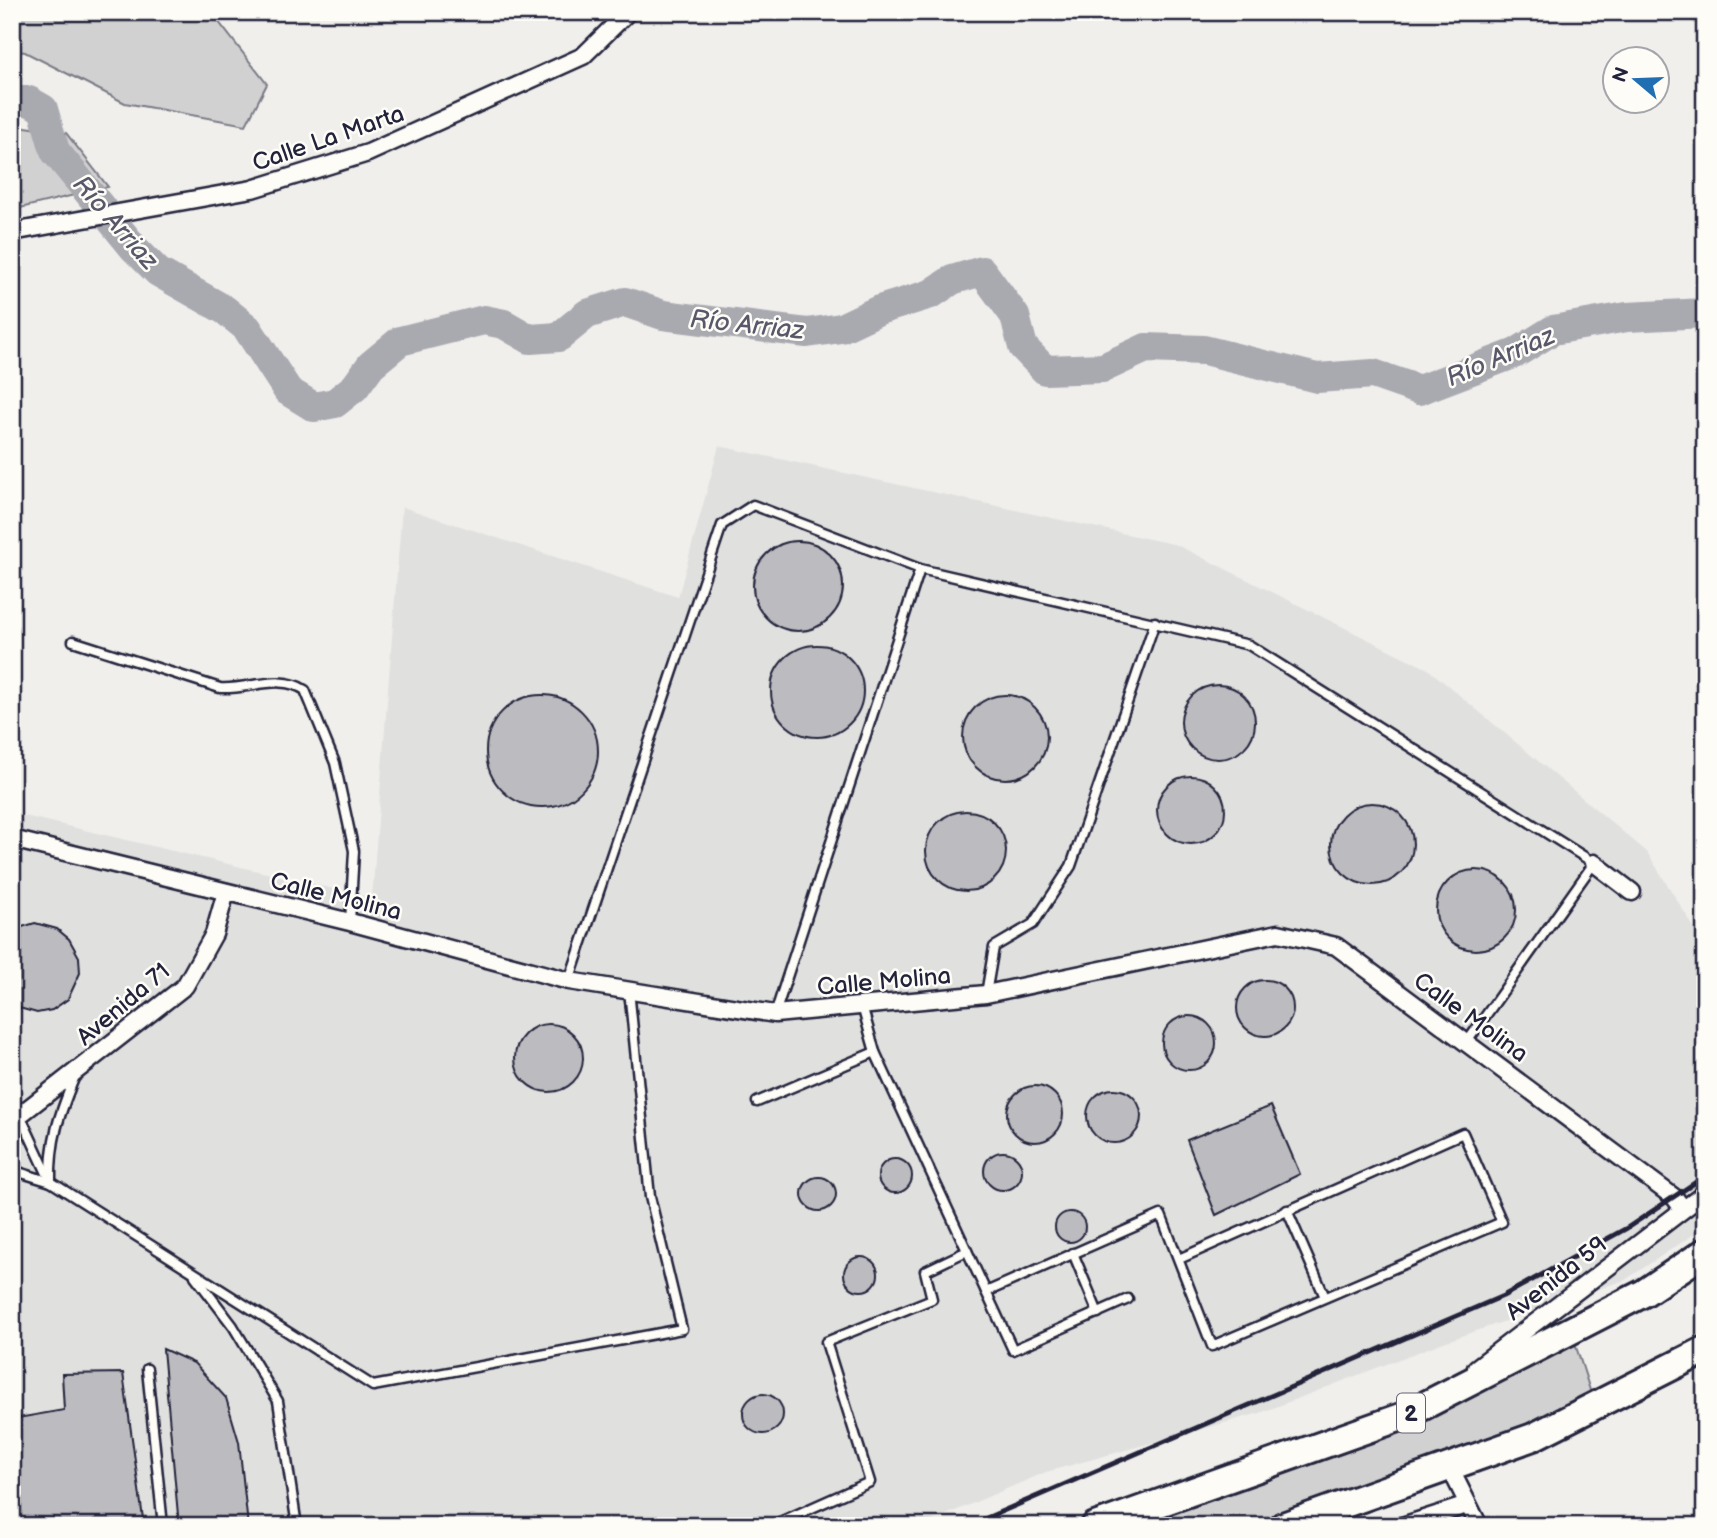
<svg xmlns="http://www.w3.org/2000/svg" width="1717" height="1538" font-family="'Balsamiq Sans',sans-serif">
	<style>
		.built { fill: #e0e0df }
		.green { fill: #d2d1d1; stroke: #7a7a86; stroke-width: 2 }
		.lines { fill: none; stroke-linecap: round; stroke-linejoin: round }
		.river { stroke: #a9a9b0; stroke-width: 30 }
		.building { fill: #bcbcc0; stroke: #22223b; stroke-width: 2 }
		.service-casing { stroke: #22223b; stroke-width: 13 }
		.minor-casing { stroke: #22223b; stroke-width: 21 }
		.trunk-casing { stroke: #22223b; stroke-width: 32 }
		.service { stroke: #fdfcf7; stroke-width: 8 }
		.minor { stroke: #fdfcf7; stroke-width: 16 }
		.trunk { stroke: #fdfcf7; stroke-width: 26 }
		.rail { stroke: #22223b; stroke-width: 5 }
		.labels { text-anchor: middle; stroke-width: 5; stroke-linejoin: round; paint-order: stroke }
		.shield { fill: #fdfcf7; stroke: #646373; stroke-width: 2 }
		.shield-label { font-size: 23px; font-weight: bold; fill: #22223b }
		.street-label { font-size: 24px; fill: #22223b; stroke: #fdfcf7 }
		.water-label { font-size: 26px; font-style: italic; fill: #58586a; stroke: #fdfcf7 }
	</style>
	<rect width="100%" height="100%" fill="#f0efec"/>
	<filter id="ink" filterUnits="userSpaceOnUse"><feTurbulence type="fractalNoise" baseFrequency=".0143" numOctaves="2"/><feDisplacementMap in="SourceGraphic" scale="14" xChannelSelector="R" yChannelSelector="G"/><feConvolveMatrix kernelMatrix="1 2 1 2 8 2 1 2 1" color-interpolation-filters="sRGB"/></filter>
	<g filter="url(#ink)">
		<!-- built -->
		<path class="built" d="M 719,446 L 1177,545 L 1428,669 L 1647,852 L 1705,945 L 1705,1227 L 1625,1280 L 1441,1343 L 1260,1413 L 1046,1472 L 920,1526 L 12,1526 L 12,813 L 372,898 L 402,507 L 678,597 Z"/>
		<!-- green -->
		<g class="green">
			<path d="M 12,12 L 211,12 L 267,84 L 246,125 L 125,103 L 25,52 L 12,50 Z"/>
			<path d="M 12,125 L 66,133 L 108,187 L 12,210 Z"/>
			<path d="M 1571,1331 L 1595,1406 L 1283,1526 L 1095,1526 L 1404,1416 Z"/>
		</g>
		<g class="lines">
			<!-- river -->
			<path class="river" d="M 12,101 L 29,101 L 43,109 L 55,151 L 134,248 L 158,272 L 225,310 L 247,328 L 288,391 L 314,407 L 335,403 L 355,387 L 371,365 L 400,341 L 484,320 L 504,324 L 530,339 L 559,337 L 587,314 L 625,302 L 663,315 L 807,333 L 841,328 L 879,310 L 931,294 L 952,280 L 982,271 L 1015,316 L 1023,347 L 1045,370 L 1103,368 L 1146,348 L 1204,350 L 1317,378 L 1373,374 L 1419,390 L 1516,353 L 1553,330 L 1627,317 L 1705,313"/>
		</g>
		<!-- building -->
		<g class="building">
			<circle cx="798" cy="586" r="45"/>
			<circle cx="817" cy="691" r="46"/>
			<circle cx="1218" cy="722" r="37"/>
			<circle cx="1005" cy="737" r="42"/>
			<circle cx="542" cy="751" r="56"/>
			<circle cx="1191" cy="810" r="34"/>
			<circle cx="1372" cy="844" r="41"/>
			<circle cx="966" cy="851" r="40"/>
			<circle cx="1476" cy="910" r="40"/>
			<path d="M 35,923 L 57,929 L 69,939 L 79,957 L 80,973 L 68,999 L 52,1010 L 37,1013 L 12,1006 L 12,930 Z"/>
			<circle cx="1265" cy="1008" r="28"/>
			<circle cx="1189" cy="1043" r="27"/>
			<circle cx="549" cy="1058" r="34"/>
			<circle cx="1035" cy="1114" r="28"/>
			<circle cx="1114" cy="1116" r="27"/>
			<path d="M 1271,1106 L 1300,1174 L 1216,1215 L 1187,1140 Z"/>
			<circle cx="1003" cy="1171" r="19"/>
			<circle cx="895" cy="1176" r="17"/>
			<circle cx="819" cy="1194" r="17"/>
			<circle cx="1070" cy="1227" r="15"/>
			<circle cx="861" cy="1274" r="17"/>
			<path d="M 163,1349 L 194,1363 L 226,1398 L 239,1442 L 248,1526 L 179,1526 Z"/>
			<path d="M 123,1373 L 144,1526 L 14,1526 L 12,1419 L 64,1410 L 62,1374 Z"/>
			<circle cx="763" cy="1414" r="20"/>
		</g>
		<g class="lines">
			<defs>
				<g id="service">
					<path d="M 73,641 L 220,688 C 249,690 280,673 305,690 L 335,763 L 354,851 L 350,922"/>
					<path d="M 569,981 L 722,525 L 753,505 L 920,569 L 1249,645 L 1594,863 L 1467,1042"/>
					<path d="M 986,994 L 994,947 L 1033,924 L 1071,866 L 1155,622"/>
					<path d="M 862,1006 L 875,1052 L 1013,1350 L 1128,1299"/>
					<path d="M 775,1014 L 920,569"/>
					<path d="M 757,1102 L 875,1052"/>
					<path d="M 20,1115 L 51,1182 L 373,1386 L 682,1329 L 650,1197 L 629,990"/>
					<path d="M 12,1170 L 51,1182 C 50,1140 59,1115 75,1076"/>
					<path d="M 1287,1210 L 1325,1297"/>
					<path d="M 1073,1253 L 1098,1313"/>
					<path d="M 195,1276 L 233,1326 L 278,1401 L 297,1526"/>
					<path d="M 986,1292 L 1161,1215 L 1212,1346 L 1502,1222 L 1463,1133 L 1179,1259"/>
					<path d="M 147,1369 L 163,1526"/>
					<path d="M 771,1526 L 870,1482 L 826,1342 L 932,1299 L 925,1271 L 967,1251"/>
				</g>
				<g id="minor">
					<path d="M 12,232 L 252,189 L 368,153 L 583,56 L 628,12"/>
					<path d="M 12,839 L 350,922 L 569,981 L 775,1014 L 986,994 L 1278,933 L 1336,946 L 1675,1198 L 1683,1209"/>
					<path d="M 1594,863 L 1632,892"/>
					<path d="M 12,1121 L 185,986 L 214,934 L 226,892"/>
					<path d="M 1476,1368 L 1705,1193"/>
					<path d="M 1450,1468 L 1479,1526"/>
					<path d="M 1402,1526 L 1467,1505"/>
				</g>
				<g id="trunk">
					<path d="M 1095,1526 L 1404,1416 L 1644,1293 L 1705,1252"/>
					<path d="M 1283,1526 L 1533,1437 L 1705,1350"/>
				</g>
			</defs>
			<!-- service casing -->
			<use href="#service" class="service-casing"/>
			<!-- minor casing -->
			<use href="#minor" class="minor-casing"/>
			<!-- trunk casing -->
			<use href="#trunk" class="trunk-casing"/>
			<!-- service -->
			<use href="#service" class="service"/>
			<!-- minor -->
			<use href="#minor" class="minor"/>
			<!-- trunk -->
			<use href="#trunk" class="trunk"/>
			<!-- rail -->
			<path class="rail" d="M 968,1526 L 1503,1296 L 1627,1228 L 1705,1176"/>
		</g>
	</g>
	<g class="labels">
		<!-- shield labels -->
		<rect class="shield" x="1397" y="1393.5" width="28" height="39" rx="5"/>
		<g class="shield-label">
			<text x="1411" y="1421">2</text>
		</g>
		<!-- street labels -->
		<g class="street-label">
			<text transform="translate(328 138) rotate(-19)" y="8">Calle La Marta</text>
			<text transform="translate(336 896) rotate(14)" y="8">Calle Molina</text>
			<text transform="translate(884 981) rotate(-5)" y="8">Calle Molina</text>
			<text transform="translate(123 1004) rotate(-40)" y="8">Avenida 71</text>
			<text transform="translate(1471 1017) rotate(36)" y="8">Calle Molina</text>
			<text transform="translate(1556 1278) rotate(-38)" y="8">Avenida 59</text>
		</g>
		<!-- water labels -->
		<g class="water-label">
			<text transform="translate(116 222) rotate(49)" y="9">Río Arriaz</text>
			<text transform="translate(747 324) rotate(6)" y="9">Río Arriaz</text>
			<text transform="translate(1500 356) rotate(-23)" y="9">Río Arriaz</text>
		</g>
	</g>
	<!-- margin -->
	<rect width="1717" height="1538" fill="none" stroke="#fdfcf7" stroke-width="42"/>
	<rect x="21" y="21" width="1675" height="1496" fill="none" stroke="#22223b" stroke-width="2.5" filter="url(#ink)"/>
	<!-- north arrow -->
	<g transform="translate(1636 80) rotate(289)"><circle r="33" fill="#fdfcf7" stroke="#a5a5ac" stroke-width="2"/>
	<path d="M0-5L12 26L0 18L-12 26Z" fill="#1f6fb2"/>
	<text y="-10" font-size="19" font-weight="bold" text-anchor="middle" fill="#22223b">N</text>
	</g>
</svg>
